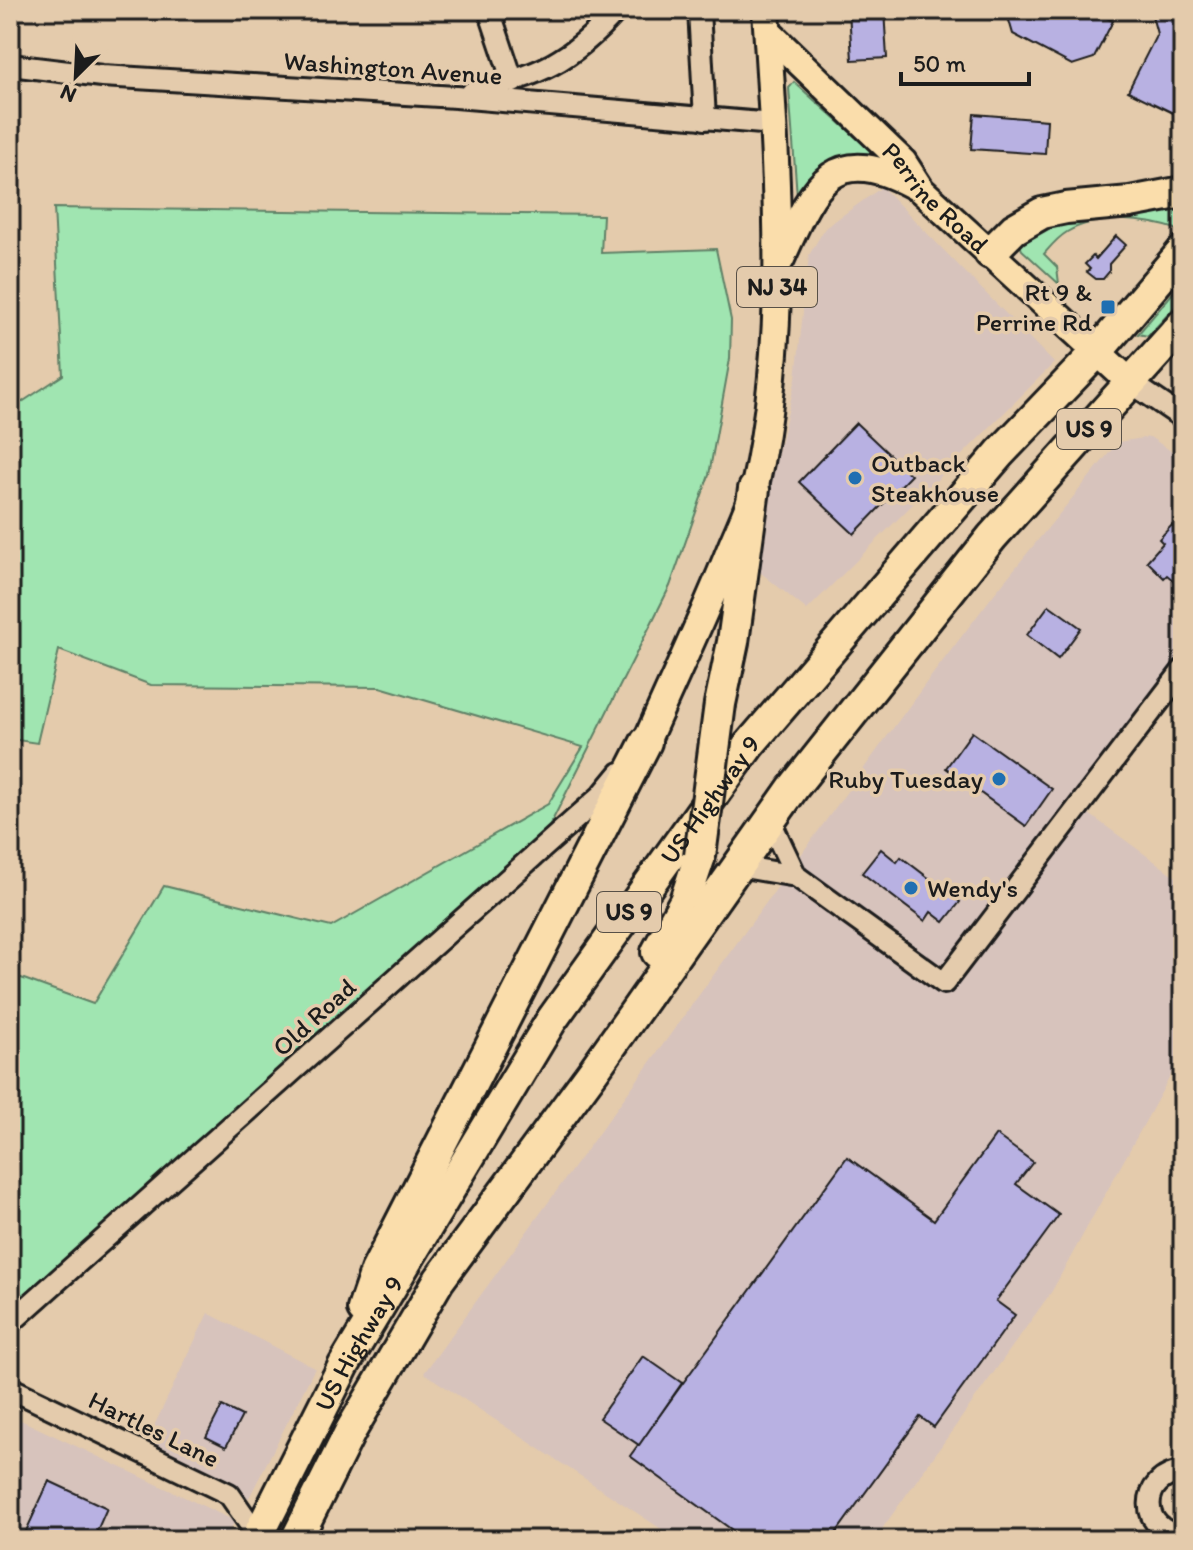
<svg xmlns="http://www.w3.org/2000/svg" width="1193" height="1550" font-family="Itim,sans-serif">
	<style>
		.built { fill: #d7c3bc }
		.green { fill: #a0e5b1; stroke: #5e8066; stroke-width: 2 }
		.building { fill: #b8b1e2; stroke: #1c1c1c; stroke-width: 2 }
		.lines { fill: none; stroke-linecap: round; stroke-linejoin: round }
		.minor-casing { stroke: #1c1c1c; stroke-width: 26 }
		.major-casing { stroke: #1c1c1c; stroke-width: 32 }
		.highway-casing { stroke: #1c1c1c; stroke-width: 36 }
		.minor { stroke: #e4cbac; stroke-width: 20 }
		.major { stroke: #faddab; stroke-width: 26 }
		.highway { stroke: #faddab; stroke-width: 30 }
		.highway-bridge-casing { stroke: #1c1c1c; stroke-width: 36; stroke-linecap: butt }
		.highway-bridge { stroke: #faddab; stroke-width: 30 }
		.poi-dot { fill: #1f6fb2; stroke: #e4cbac; stroke-width: 3 }
		.labels { text-anchor: middle; stroke-width: 7; stroke-linejoin: round; paint-order: stroke }
		.shield { fill: #e4cbac; stroke: #585047; stroke-width: 2 }
		.shield-label { font-size: 24px; font-weight: bold; fill: #1c1c1c }
		.street-label { font-size: 26px; fill: #1c1c1c; stroke: #e4cbac }
		.poi-label { font-size: 26px; fill: #1c1c1c; stroke: #e4cbac; text-anchor: end }
	</style>
	<rect width="100%" height="100%" fill="#e4cbac"/>
	<filter id="ink" filterUnits="userSpaceOnUse"><feTurbulence type="fractalNoise" baseFrequency=".0125" numOctaves="2"/><feDisplacementMap in="SourceGraphic" scale="16" xChannelSelector="R" yChannelSelector="G"/><feConvolveMatrix kernelMatrix="1 2 1 2 8 2 1 2 1" color-interpolation-filters="sRGB"/></filter>
	<g filter="url(#ink)">
		<!-- built -->
		<g class="built">
			<path d="M 882,187 L 1054,363 L 807,610 L 751,565 L 796,378 L 809,255 L 825,228 Z"/>
			<path d="M 1150,437 L 1183,459 L 1183,674 L 1074,803 L 1183,882 L 1183,1053 L 1052,1291 L 874,1540 L 678,1540 L 424,1373 L 926,683 L 994,594 L 1118,442 Z"/>
			<path d="M 208,1313 L 315,1368 L 249,1498 L 144,1447 Z"/>
			<path d="M 10,1415 L 235,1521 L 225,1540 L 10,1540 Z"/>
		</g>
		<!-- green -->
		<g class="green">
			<path d="M 794,82 L 878,157 L 865,156 L 797,196 L 789,88 Z"/>
			<path d="M 1183,202 L 1183,224 L 1179,230 C 1146,219 1098,213 1067,232 C 1057,238 1051,246 1044,254 L 1057,267 L 1059,284 L 1022,250 L 1020,245 L 1034,226 Z"/>
			<path d="M 54,208 L 603,215 L 601,253 L 716,249 L 731,320 L 730,359 L 709,475 L 670,586 L 534,857 L 10,1312 L 10,974 L 93,1004 L 164,886 L 331,927 L 548,804 L 583,747 L 380,687 L 151,685 L 59,650 L 37,743 L 10,739 L 10,410 L 63,375 Z"/>
			<path d="M 1183,281 L 1183,298 L 1148,336 L 1138,334 Z"/>
		</g>
		<!-- building -->
		<g class="building">
			<path d="M 849,10 L 884,10 L 887,58 L 852,60 Z"/>
			<path d="M 1006,10 L 1091,10 L 1113,21 L 1094,58 L 1072,65 L 1013,34 Z"/>
			<path d="M 1147,10 L 1183,10 L 1183,99 L 1175,114 L 1128,91 L 1157,34 L 1151,12 Z"/>
			<path d="M 974,114 L 1047,120 L 1045,154 L 971,149 Z"/>
			<path d="M 1116,236 L 1126,245 L 1109,264 L 1109,272 L 1103,279 L 1096,279 L 1087,272 L 1090,269 L 1085,264 L 1093,256 L 1096,259 Z"/>
			<path d="M 856,423 L 911,475 L 854,534 L 799,482 Z"/>
			<path d="M 1183,522 L 1183,580 L 1179,585 L 1167,575 L 1164,578 L 1147,561 L 1163,543 L 1159,539 L 1172,525 L 1177,529 Z"/>
			<path d="M 1049,605 L 1081,628 L 1058,659 L 1027,635 Z"/>
			<path d="M 972,732 L 1052,789 L 1026,826 L 946,768 Z"/>
			<path d="M 881,849 L 897,862 L 901,857 L 960,902 L 944,922 L 931,912 L 925,921 L 862,873 Z"/>
			<path d="M 996,1135 L 1033,1162 L 1016,1184 L 1059,1215 L 996,1301 L 1015,1315 L 934,1427 L 920,1417 L 831,1540 L 746,1540 L 630,1456 L 847,1157 L 934,1220 Z"/>
			<path d="M 643,1356 L 682,1383 L 639,1445 L 599,1418 Z"/>
			<path d="M 222,1406 L 242,1416 L 226,1447 L 206,1437 Z"/>
			<path d="M 49,1481 L 107,1508 L 93,1540 L 22,1540 Z"/>
		</g>
		<g class="lines">
			<defs>
				<g id="minor">
					<path d="M 489,10 L 513,82"/>
					<path d="M 699,10 L 705,119"/>
					<path d="M 10,65 L 102,76 L 456,97 L 774,124"/>
					<path d="M 472,92 C 539,75 570,63 617,10"/>
					<path d="M 1130,382 L 1183,418"/>
					<path d="M 738,866 L 796,876 L 770,821"/>
					<path d="M 796,876 L 944,983 L 1183,670"/>
					<path d="M 10,1323 L 601,796 L 620,773"/>
					<path d="M 10,1388 L 229,1494 L 258,1536"/>
					<path d="M 1183,1472 C 1138,1476 1139,1533 1183,1535"/>
				</g>
				<g id="major">
					<path id="s1" d="M 768,32 L 903,162 L 921,190 L 1130,382"/>
					<path d="M 781,259 C 814,185 831,139 918,188"/>
					<path d="M 646,742 C 674,678 705,614 731,548 C 739,528 750,507 755,486 C 790,330 776,168 766,10"/>
				</g>
				<g id="highway">
					<path d="M 990,253 L 1014,229 L 1042,213 L 1066,208 L 1130,202 L 1183,192"/>
					<path d="M 720,704 L 733,642 L 754,489"/>
					<path d="M 657,952 L 685,901 L 700,856"/>
					<path d="M 363,1309 L 376,1271 L 646,742"/>
					<path id="s2" d="M 256,1540 L 344,1365 L 551,1021 L 749,745 L 1000,453 L 1097,352 L 1183,251"/>
					<path d="M 296,1540 L 350,1432 L 439,1280 L 594,1070 L 793,788 L 992,537 L 1183,324"/>
				</g>
			</defs>
			<!-- minor casing -->
			<use href="#minor" class="minor-casing"/>
			<!-- major casing -->
			<use href="#major" class="major-casing"/>
			<!-- highway casing -->
			<use href="#highway" class="highway-casing"/>
			<!-- minor -->
			<use href="#minor" class="minor"/>
			<!-- major -->
			<use href="#major" class="major"/>
			<!-- highway -->
			<use href="#highway" class="highway"/>
			<defs>
				<path id="highway-bridge" d="M 700,856 L 720,704"/>
			</defs>
			<!-- highway-bridge casing -->
			<use href="#highway-bridge" class="highway-bridge-casing"/>
			<!-- highway-bridge -->
			<use href="#highway-bridge" class="highway-bridge"/>
		</g>
	</g>
	<!-- markers -->
	<g class="poi-dot">
		<rect x="1100" y="299" width="16" height="16" rx="4"/>
		<circle cx="855" cy="478" r="8"/>
		<circle cx="999" cy="779" r="8"/>
		<circle cx="911" cy="888" r="8"/>
	</g>
	<g class="labels">
		<!-- shield labels -->
		<g class="shield">
			<rect x="737" y="267" width="80" height="40" rx="6"/>
			<rect x="1057" y="409" width="64" height="40" rx="6"/>
			<rect x="597" y="892" width="64" height="40" rx="6"/>
		</g>
		<g class="shield-label">
			<text x="777" y="295">NJ 34</text>
			<text x="1089" y="437">US 9</text>
			<text x="629" y="920">US 9</text>
		</g>
		<!-- street labels -->
		<g class="street-label">
			<text transform="translate(393 68) rotate(4)" y="9">Washington Avenue</text>
			<text dy="9" stroke="none"><textPath href="#s1" startOffset="236">Perrine Road</textPath></text>
			<text dy="9" stroke="none"><textPath href="#s2" startOffset="870">US Highway 9</textPath></text>
			<text transform="translate(314 1017) rotate(-42)" y="9">Old Road</text>
			<text dy="9" stroke="none"><textPath href="#s2" startOffset="222">US Highway 9</textPath></text>
			<text transform="translate(154 1429) rotate(26)" y="9">Hartles Lane</text>
		</g>
		<!-- poi labels -->
		<g class="poi-label">
			<text x="1092" y="301">Rt 9 &amp;<tspan x="1092" dy="30">Perrine Rd</tspan></text>
			<text x="871" y="472" text-anchor="start">Outback<tspan x="871" dy="30">Steakhouse</tspan></text>
			<text x="983" y="788">Ruby Tuesday</text>
			<text x="927" y="897" text-anchor="start">Wendy's</text>
		</g>
	</g>
	<!-- margin -->
	<rect width="1193" height="1550" fill="none" stroke="#e4cbac" stroke-width="40"/>
	<rect x="20" y="20" width="1153" height="1510" fill="none" stroke="#1c1c1c" stroke-width="3" filter="url(#ink)"/>
	<!-- north arrow -->
	<g transform="translate(76 76) rotate(204)" stroke="#e4cbac" stroke-width="6" paint-order="stroke">
	<path d="M0-6L14 30L0 20L-14 30Z" fill="#1c1c1c"/>
	<text y="-12" font-size="22" font-weight="bold" text-anchor="middle" fill="#1c1c1c">N</text>
	</g>
	<!-- scale -->
	<path d="M901 72v12h128v-12" fill="none" stroke="#1c1c1c" stroke-width="4"/>
	<text x="913" y="72" font-size="24" fill="#1c1c1c" stroke="#e4cbac" stroke-width="6" paint-order="stroke">50 m</text>
</svg>
